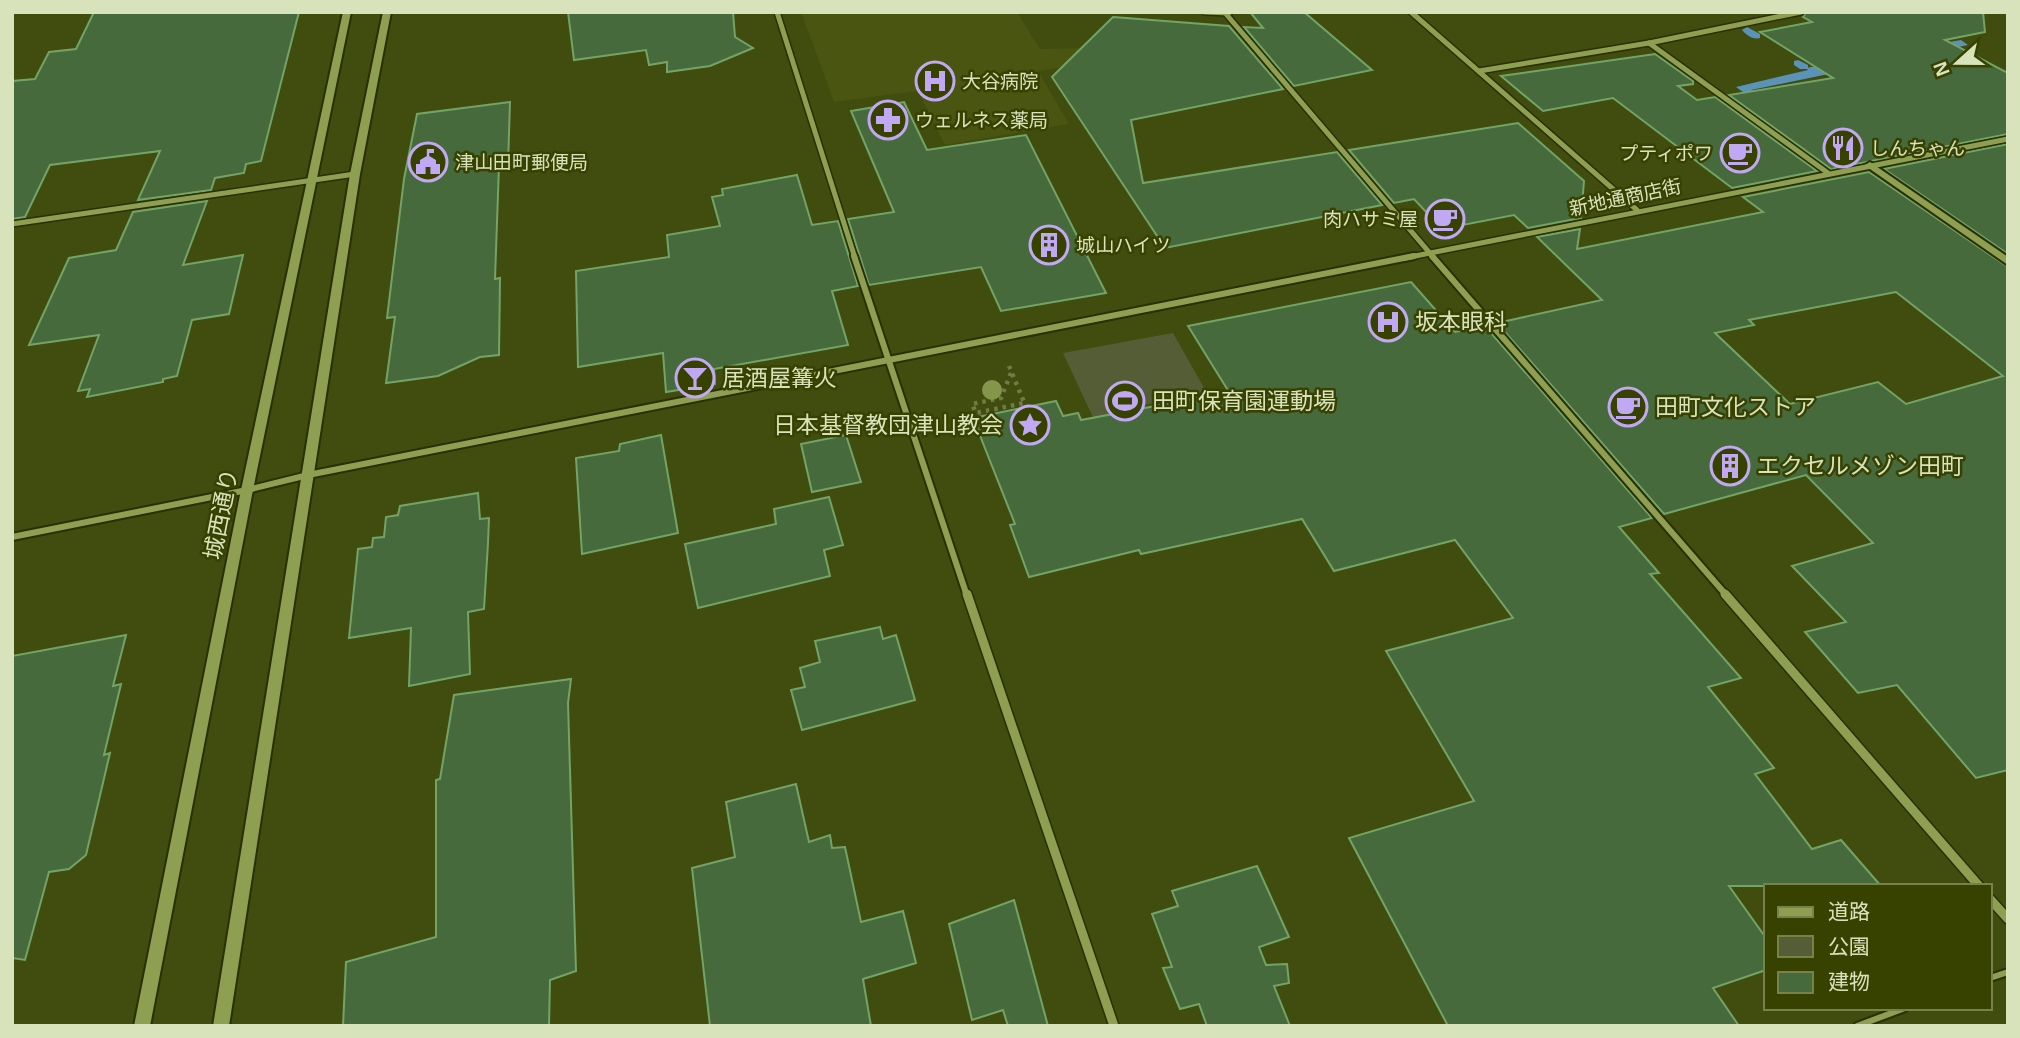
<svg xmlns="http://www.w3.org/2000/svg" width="2020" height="1038" font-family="Arial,'Noto Sans JP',sans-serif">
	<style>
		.built { fill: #495510 }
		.green { fill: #545d35 }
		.water { fill: #5b93b8 }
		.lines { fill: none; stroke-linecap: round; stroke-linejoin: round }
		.stream { fill: #5b93b8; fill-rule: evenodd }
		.building { fill: #466a3c; stroke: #73a466; stroke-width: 2; fill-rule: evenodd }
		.service-casing { stroke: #293006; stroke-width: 10 }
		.minor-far2-casing { stroke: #293006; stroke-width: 8 }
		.minor-far1-casing { stroke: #293006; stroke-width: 10 }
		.minor-casing { stroke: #293006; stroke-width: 12 }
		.tertiary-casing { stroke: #293006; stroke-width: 4 }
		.path { stroke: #717b45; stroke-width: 4.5; stroke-dasharray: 3.5 5; stroke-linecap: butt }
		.service { stroke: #8f9f52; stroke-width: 6 }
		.minor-far2 { stroke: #8f9f52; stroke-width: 5 }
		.minor-far1 { stroke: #8f9f52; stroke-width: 6 }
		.minor { stroke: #8f9f52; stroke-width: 9 }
		.tertiary { fill: #8f9f52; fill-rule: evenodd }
		.tree { fill: #85954b }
		.labels { text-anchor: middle; stroke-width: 5; stroke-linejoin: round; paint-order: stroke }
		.far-poi-label { font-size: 19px; fill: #d8e2bb; stroke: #374100; text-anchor: start }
		.far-street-label { font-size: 19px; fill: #d8e2bb; stroke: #374100 }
		.poi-label { font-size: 23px; fill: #d8e2bb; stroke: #374100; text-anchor: start }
		.street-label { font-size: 23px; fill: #d8e2bb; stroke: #374100 }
	</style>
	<rect width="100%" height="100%" fill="#414c0f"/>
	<!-- built -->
	<path class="built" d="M 801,12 L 1017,12 L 1040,49 L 1083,48 L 1093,62 L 1038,71 L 1069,124 L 945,145 L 918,91 L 834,102 Z"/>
	<!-- green -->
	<path class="green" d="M 1173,333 L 1207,393 L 1123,409 L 1150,464 L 1118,471 L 1063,353 Z"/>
	<!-- water -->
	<path class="water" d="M 1961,40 L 1968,45 L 1751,90 L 1809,134 L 1803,135 L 1736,87 L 1808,70 L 1806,68 Z"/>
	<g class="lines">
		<!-- stream -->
		<g class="stream">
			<path d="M 1747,27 L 1760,34 L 1760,38 C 1753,40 1746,35 1742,30 Z"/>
			<path d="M 1798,60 L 1808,65 L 1808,69 L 1800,69 L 1794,65 L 1794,61 Z"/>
		</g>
	</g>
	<!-- building -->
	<g class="building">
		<path d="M 94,12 L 299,12 L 261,161 L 246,164 L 244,173 L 215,178 L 211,190 L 138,200 L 160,151 L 50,165 L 25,217 L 12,219 L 12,81 L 35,79 L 49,52 L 76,49 Z"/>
		<path d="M 568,12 L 733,12 L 735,37 L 753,48 L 710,66 L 667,72 L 667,62 L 649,65 L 646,50 L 574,60 Z"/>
		<path d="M 1250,12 L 1304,12 L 1372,70 L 1294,86 L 1244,27 L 1263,28 Z"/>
		<path d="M 1806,12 L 1983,12 L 1985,32 L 1945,40 L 2008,73 L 2008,134 L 1831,169 L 1729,95 L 1833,78 L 1760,32 L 1812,22 L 1803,17 Z"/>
		<path d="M 1113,17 L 1229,26 L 1283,89 L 1131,120 L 1143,183 L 1337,152 L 1382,205 L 1165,248 L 1052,77 Z"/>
		<path d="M 1655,54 L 1693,81 L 1693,84 L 1678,86 L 1697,100 L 1715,97 L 1817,171 L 1732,188 L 1613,98 L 1543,111 L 1501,76 Z"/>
		<path d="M 510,102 L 508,165 L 499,166 L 495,279 L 500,278 L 499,355 L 480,357 L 438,376 L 386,383 L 395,317 L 387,318 L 404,179 L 417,114 Z"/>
		<path d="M 904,102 L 927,150 L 1026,135 L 1106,293 L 1001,311 L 981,267 L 869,285 L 848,219 L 894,212 L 851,111 Z"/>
		<path d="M 1518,123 L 1584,181 L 1581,218 L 1528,228 L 1514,215 L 1442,229 L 1414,199 L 1394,203 L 1349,150 Z"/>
		<path d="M 2008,144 L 2008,254 L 1884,169 Z"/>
		<path d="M 1869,172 L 2008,267 L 2008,770 L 1976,778 L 1897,685 L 1858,693 L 1805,632 L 1846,622 L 1792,566 L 1873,543 L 1806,475 L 1664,514 L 1497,323 L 1602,300 L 1537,237 L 1580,229 L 1577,249 L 1763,212 L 1743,197 ZM 1896,292 L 2003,376 L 1906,404 L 1878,382 L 1790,404 L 1715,333 L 1754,325 L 1749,320 Z"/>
		<path d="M 797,175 L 812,225 L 838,221 L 858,286 L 832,291 L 848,345 L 714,369 L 715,384 L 666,392 L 663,353 L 578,367 L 576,271 L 669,257 L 667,235 L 720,226 L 712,197 L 723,195 L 722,189 Z"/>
		<path d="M 207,201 L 183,265 L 243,255 L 229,314 L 192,320 L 177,376 L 163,379 L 163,382 L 87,397 L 90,389 L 78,391 L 99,335 L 29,345 L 69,258 L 116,250 L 133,212 Z"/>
		<path d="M 1411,282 L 1455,332 L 1485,326 L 1652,518 L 1619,527 L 1659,573 L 1650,574 L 1741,678 L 1708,687 L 1774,768 L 1755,774 L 1812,849 L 1841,840 L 1881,886 L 1729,886 L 1766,938 L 1766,970 L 1713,988 L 1739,1026 L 1448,1026 L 1349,838 L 1474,801 L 1386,651 L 1513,618 L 1455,540 L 1334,571 L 1302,519 L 1141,554 L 1139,550 L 1029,577 L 1010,525 L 1015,524 L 973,418 L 1056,401 L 1063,416 L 1078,413 L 1081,420 L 1229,392 L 1188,326 Z"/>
		<path d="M 661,435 L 678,533 L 582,554 L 576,458 L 619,451 L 620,444 Z"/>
		<path d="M 846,435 L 861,482 L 812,492 L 801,444 Z"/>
		<path d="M 478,493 L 480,519 L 489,518 L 488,543 L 484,609 L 468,612 L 470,674 L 409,686 L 411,628 L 349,638 L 358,549 L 372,547 L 373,538 L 384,537 L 386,517 L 398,515 L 400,506 Z"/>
		<path d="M 829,497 L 843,545 L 824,550 L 830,576 L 698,608 L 685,544 L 776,524 L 774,509 Z"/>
		<path d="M 880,627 L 883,639 L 896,635 L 915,700 L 802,730 L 791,690 L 805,687 L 800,668 L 820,662 L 815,641 Z"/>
		<path d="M 126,635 L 113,686 L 121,684 L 104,755 L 110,753 L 86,855 L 69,869 L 49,872 L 25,960 L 12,958 L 12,656 Z"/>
		<path d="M 571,679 L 568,703 L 576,971 L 550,980 L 549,1026 L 343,1026 L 346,962 L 436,937 L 436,780 L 440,779 L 454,695 Z"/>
		<path d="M 796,784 L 809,842 L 830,835 L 832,848 L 845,847 L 861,922 L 903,911 L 916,963 L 863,979 L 871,1026 L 710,1026 L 692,868 L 735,857 L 726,802 Z"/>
		<path d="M 1257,866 L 1289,937 L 1259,947 L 1266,965 L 1287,964 L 1289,983 L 1274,986 L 1290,1026 L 1207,1026 L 1199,1004 L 1180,1009 L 1163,968 L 1172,967 L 1152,914 L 1178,906 L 1172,891 Z"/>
		<path d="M 1014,900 L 1048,1026 L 1008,1026 L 1003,1010 L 972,1020 L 949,924 Z"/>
	</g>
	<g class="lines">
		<defs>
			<g id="service">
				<path d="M 1990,978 L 2008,972"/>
				<path d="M 1857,1026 L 1905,1008"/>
			</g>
			<g id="minor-far2">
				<path d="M 777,12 L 855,258"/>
				<path d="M 1205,12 L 1229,13"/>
				<path d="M 1411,12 L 1637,210"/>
				<path d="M 1226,14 L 1434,258"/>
				<path d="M 1649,43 L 1828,173"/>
				<path d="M 1479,71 L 1649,43 L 1801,12"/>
				<path d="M 12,224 L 355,174"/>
				<path d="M 1405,258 L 2008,139"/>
			</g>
			<g id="minor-far1">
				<path d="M 854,256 L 967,596"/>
				<path d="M 1432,256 L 1727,596"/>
				<path d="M 12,537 L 247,490 L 308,475 L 1414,256"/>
			</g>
			<g id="minor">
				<path d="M 967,594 L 1114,1026"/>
				<path d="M 1725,594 L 1979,886"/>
				<path d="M 1990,899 L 2008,919"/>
			</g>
			<g id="tertiary">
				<path d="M 343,12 L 351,12 L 253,490 L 150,1026 L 134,1026 L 241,490 Z"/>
				<path d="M 383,12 L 391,12 L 360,174 L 229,1026 L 213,1026 L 350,174 Z"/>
				<path d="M 1870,162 L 2008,257 L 2008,265 L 1867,167 L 1865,165 Z"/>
			</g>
		</defs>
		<!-- service casing -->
		<use href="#service" class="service-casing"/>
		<!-- minor-far2 casing -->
		<use href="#minor-far2" class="minor-far2-casing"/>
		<!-- minor-far1 casing -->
		<use href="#minor-far1" class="minor-far1-casing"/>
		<!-- minor casing -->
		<use href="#minor" class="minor-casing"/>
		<!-- tertiary casing -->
		<use href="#tertiary" class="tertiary-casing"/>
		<!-- path -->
		<g class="path">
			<path d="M 1009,366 L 1026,407"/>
			<path d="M 1011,373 L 1001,398 L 972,404 L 976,413 L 1024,403"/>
		</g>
		<!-- service -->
		<use href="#service" class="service"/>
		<!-- minor-far2 -->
		<use href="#minor-far2" class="minor-far2"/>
		<!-- minor-far1 -->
		<use href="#minor-far1" class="minor-far1"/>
		<!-- minor -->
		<use href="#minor" class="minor"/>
		<!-- tertiary -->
		<use href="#tertiary" class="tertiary"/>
	</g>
	<!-- trees -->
	<circle class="tree" cx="992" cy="390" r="10"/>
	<!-- icons -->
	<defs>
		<symbol id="hospital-ring" viewBox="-11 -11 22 22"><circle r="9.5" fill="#374100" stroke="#c1a8f3" stroke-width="1.5"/><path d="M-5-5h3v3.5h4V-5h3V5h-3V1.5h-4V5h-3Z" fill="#c1a8f3"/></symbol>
		<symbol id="pharmacy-ring" viewBox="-11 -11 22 22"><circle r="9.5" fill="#374100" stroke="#c1a8f3" stroke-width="1.5"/><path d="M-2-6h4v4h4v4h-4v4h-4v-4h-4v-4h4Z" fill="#c1a8f3"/></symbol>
		<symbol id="restaurant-ring" viewBox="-11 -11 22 22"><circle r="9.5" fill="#374100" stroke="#c1a8f3" stroke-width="1.5"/><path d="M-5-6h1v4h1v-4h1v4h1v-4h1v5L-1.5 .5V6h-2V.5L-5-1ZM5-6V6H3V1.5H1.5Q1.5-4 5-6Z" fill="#c1a8f3"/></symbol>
		<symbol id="cafe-ring" viewBox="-11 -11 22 22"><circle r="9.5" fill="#374100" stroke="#c1a8f3" stroke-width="1.5"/><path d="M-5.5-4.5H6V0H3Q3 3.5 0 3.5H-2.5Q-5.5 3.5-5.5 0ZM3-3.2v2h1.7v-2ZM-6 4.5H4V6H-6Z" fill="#c1a8f3"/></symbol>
		<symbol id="civic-ring" viewBox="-11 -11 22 22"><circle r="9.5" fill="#374100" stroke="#c1a8f3" stroke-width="1.5"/><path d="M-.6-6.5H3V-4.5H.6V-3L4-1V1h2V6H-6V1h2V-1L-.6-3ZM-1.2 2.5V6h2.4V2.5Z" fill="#c1a8f3"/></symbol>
		<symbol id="building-ring" viewBox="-11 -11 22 22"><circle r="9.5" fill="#374100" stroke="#c1a8f3" stroke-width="1.5"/><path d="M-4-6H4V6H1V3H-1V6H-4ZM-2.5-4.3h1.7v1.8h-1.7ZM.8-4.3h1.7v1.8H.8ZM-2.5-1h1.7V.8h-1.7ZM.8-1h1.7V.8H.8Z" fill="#c1a8f3"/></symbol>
		<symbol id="bar-ring" viewBox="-11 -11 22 22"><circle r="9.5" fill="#374100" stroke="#c1a8f3" stroke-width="1.5"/><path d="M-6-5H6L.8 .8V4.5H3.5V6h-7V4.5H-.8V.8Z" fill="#c1a8f3"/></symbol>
		<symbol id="stadium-ring" viewBox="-11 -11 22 22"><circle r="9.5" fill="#374100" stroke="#c1a8f3" stroke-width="1.5"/><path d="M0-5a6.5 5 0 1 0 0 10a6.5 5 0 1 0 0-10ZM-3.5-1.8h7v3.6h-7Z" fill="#c1a8f3"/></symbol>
		<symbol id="sight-ring" viewBox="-11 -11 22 22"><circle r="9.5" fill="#374100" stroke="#c1a8f3" stroke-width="1.5"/><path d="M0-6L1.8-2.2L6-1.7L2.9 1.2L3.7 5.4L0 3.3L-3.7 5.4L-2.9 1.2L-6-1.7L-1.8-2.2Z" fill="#c1a8f3"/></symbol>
	</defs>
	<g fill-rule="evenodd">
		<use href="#hospital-ring" x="913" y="59" width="44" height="44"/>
		<use href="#pharmacy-ring" x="866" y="98" width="44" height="44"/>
		<use href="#restaurant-ring" x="1821" y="126" width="44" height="44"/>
		<use href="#cafe-ring" x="1718" y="131" width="44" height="44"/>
		<use href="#civic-ring" x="406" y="140" width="44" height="44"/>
		<use href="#cafe-ring" x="1423" y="197" width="44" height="44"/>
		<use href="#building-ring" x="1027" y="223" width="44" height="44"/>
		<use href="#hospital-ring" x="1366" y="300" width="44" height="44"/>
		<use href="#bar-ring" x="673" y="356" width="44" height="44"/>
		<use href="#stadium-ring" x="1103" y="379" width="44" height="44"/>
		<use href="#cafe-ring" x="1606" y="385" width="44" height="44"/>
		<use href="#sight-ring" x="1008" y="403" width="44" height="44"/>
		<use href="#building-ring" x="1708" y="444" width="44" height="44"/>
	</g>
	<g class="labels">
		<!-- far-poi labels -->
		<g class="far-poi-label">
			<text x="962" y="88">大谷病院</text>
			<text x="915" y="127">ウェルネス薬局</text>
			<text x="1870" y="155">しんちゃん</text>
			<text x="1713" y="160" text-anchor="end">プティポワ</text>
			<text x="455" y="169">津山田町郵便局</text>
			<text x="1418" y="226" text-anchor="end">肉ハサミ屋</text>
			<text x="1076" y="252">城山ハイツ</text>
		</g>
		<!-- far-street labels -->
		<g class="far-street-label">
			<text transform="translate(1625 197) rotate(-12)" y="7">新地通商店街</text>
		</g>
		<!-- poi labels -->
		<g class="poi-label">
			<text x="1415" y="330">坂本眼科</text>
			<text x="722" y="386">居酒屋篝火</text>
			<text x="1152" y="409">田町保育園運動場</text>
			<text x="1655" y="415">田町文化ストア</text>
			<text x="1003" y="433" text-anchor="end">日本基督教団津山教会</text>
			<text x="1757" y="474">エクセルメゾン田町</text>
		</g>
		<!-- street labels -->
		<g class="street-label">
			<text transform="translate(221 514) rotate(-79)" y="8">城西通り</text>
		</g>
	</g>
	<!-- border -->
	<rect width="2020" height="1038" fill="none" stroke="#d8e2bb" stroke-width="28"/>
	<!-- legend -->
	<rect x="1764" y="884" width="228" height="126" fill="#374100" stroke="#77814b" stroke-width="2"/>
	<rect x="1778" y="907" width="35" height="10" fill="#8f9f52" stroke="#77814b" stroke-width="2"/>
	<text x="1828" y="919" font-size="21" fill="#d8e2bb">道路</text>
	<rect x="1778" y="936" width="35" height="21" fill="#545d35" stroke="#77814b" stroke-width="2"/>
	<text x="1828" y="954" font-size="21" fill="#d8e2bb">公園</text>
	<rect x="1778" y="972" width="35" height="21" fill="#466a3c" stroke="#77814b" stroke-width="2"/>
	<text x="1828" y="989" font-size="21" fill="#d8e2bb">建物</text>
	<!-- north arrow -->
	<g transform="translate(1957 63) rotate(249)" stroke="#374100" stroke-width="5" paint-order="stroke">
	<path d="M0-5L12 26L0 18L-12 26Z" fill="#d8e2bb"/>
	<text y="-10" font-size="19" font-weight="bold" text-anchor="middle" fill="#d8e2bb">N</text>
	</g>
</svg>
